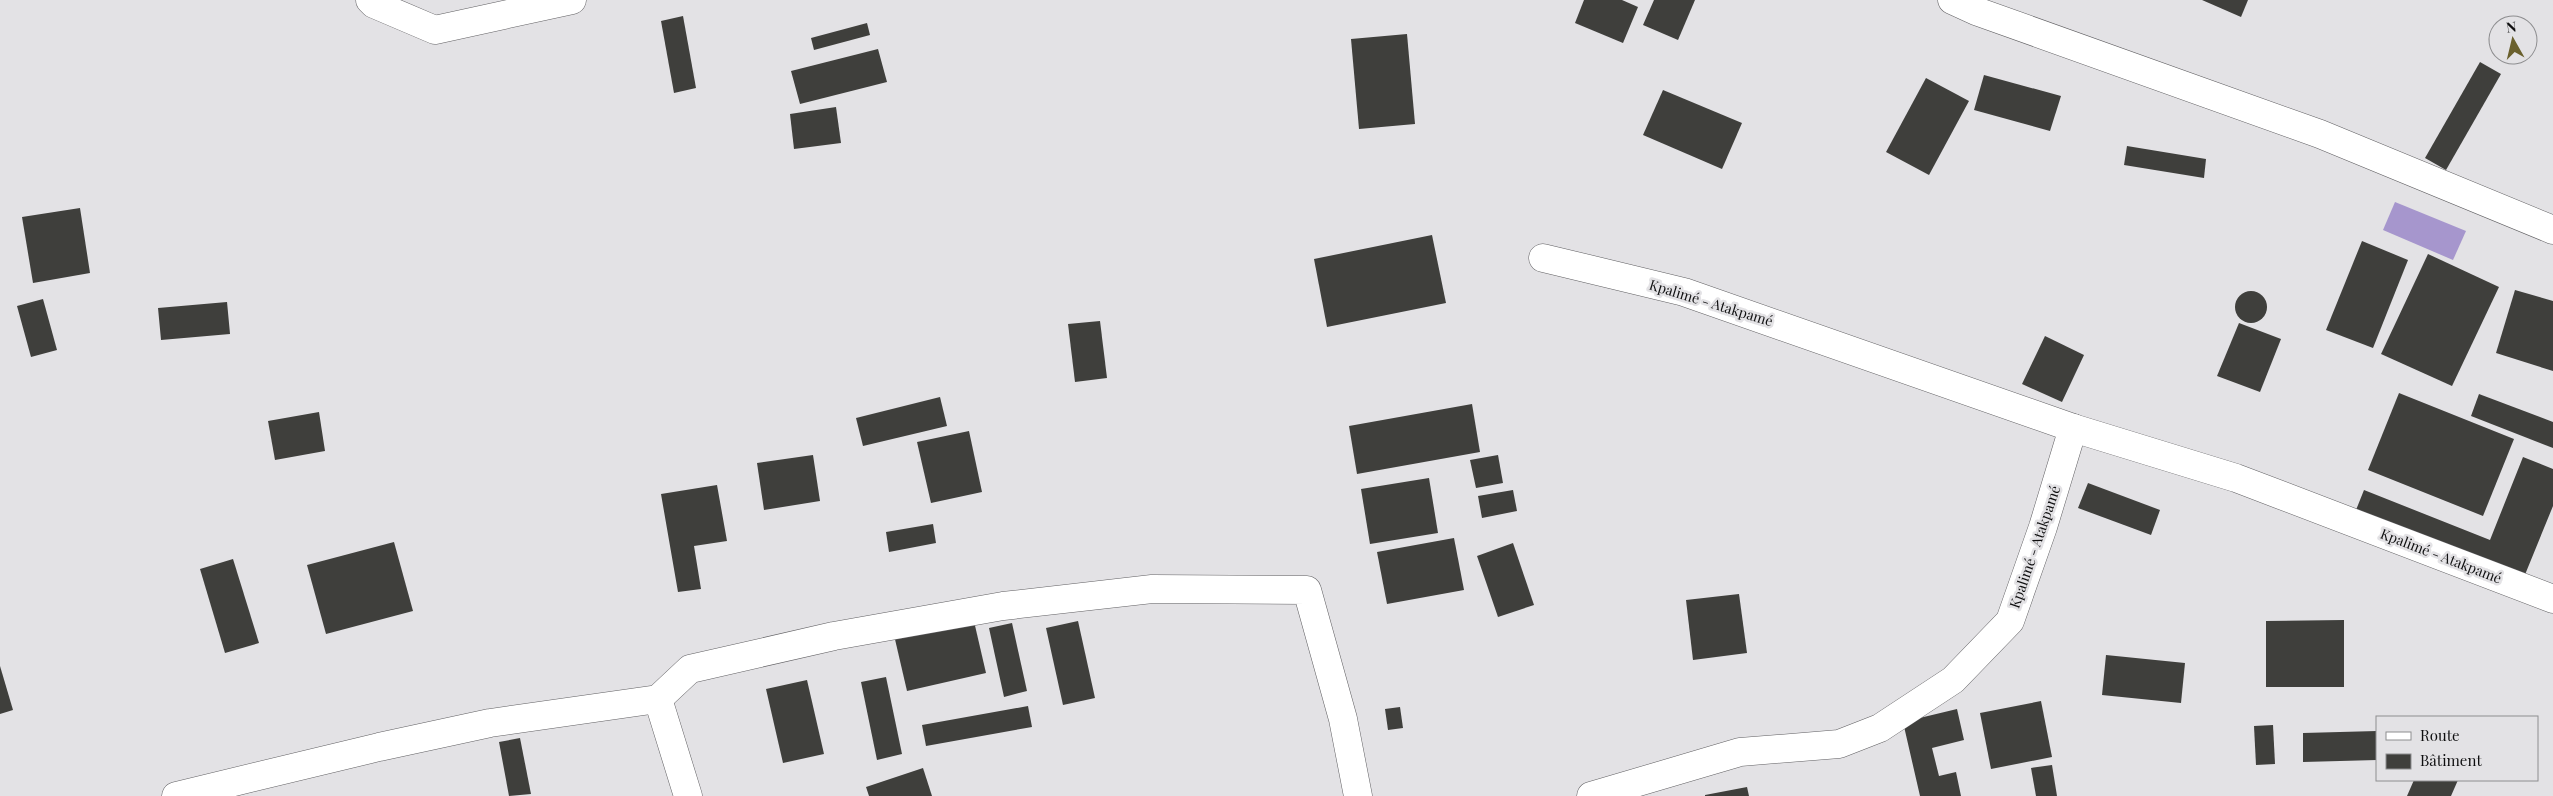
<svg xmlns="http://www.w3.org/2000/svg" width="2553" height="796" font-family="'Playfair Display',serif">
	<style>
		.water { fill: #a696cd }
		.building { fill: #3f3f3c }
		.lines { fill: none; stroke-linecap: round; stroke-linejoin: round }
		.minor-casing { stroke: #616063; stroke-width: 29 }
		.minor { stroke: #fff; stroke-width: 28 }
		.labels { text-anchor: middle; stroke-width: 5; stroke-linejoin: round; paint-order: stroke }
		.street-label { font-size: 14px; fill: #0f0f10; stroke: #e3e2e5 }
	</style>
	<rect width="100%" height="100%" fill="#e3e2e5"/>
	<!-- water -->
	<path class="water" d="M 2395,202 L 2466,231 L 2453,260 L 2383,230 Z"/>
	<!-- building -->
	<g class="building">
		<path d="M 1584,0 L 1622,0 L 1638,7 L 1623,43 L 1575,23 Z"/>
		<path d="M 1654,0 L 1695,0 L 1678,40 L 1643,25 Z"/>
		<path d="M 2202,0 L 2248,0 L 2241,17 Z"/>
		<path d="M 683,16 L 696,88 L 674,93 L 661,21 Z"/>
		<path d="M 867,23 L 870,35 L 814,50 L 811,38 Z"/>
		<path d="M 1407,34 L 1415,124 L 1359,129 L 1351,39 Z"/>
		<path d="M 878,49 L 887,82 L 800,104 L 791,71 Z"/>
		<path d="M 2480,62 L 2501,74 L 2446,170 L 2425,158 Z"/>
		<path d="M 1984,75 L 2061,96 L 2050,131 L 1974,110 Z"/>
		<path d="M 1926,78 L 1969,101 L 1929,175 L 1886,152 Z"/>
		<path d="M 1663,90 L 1742,123 L 1722,169 L 1643,135 Z"/>
		<path d="M 836,107 L 841,143 L 794,149 L 790,114 Z"/>
		<path d="M 2127,146 L 2206,159 L 2204,178 L 2124,165 Z"/>
		<path d="M 80,208 L 90,273 L 33,283 L 22,217 Z"/>
		<path d="M 1432,235 L 1446,303 L 1327,327 L 1314,259 Z"/>
		<path d="M 2362,241 L 2408,260 L 2373,348 L 2326,330 Z"/>
		<path d="M 2428,254 L 2499,287 L 2452,386 L 2381,354 Z"/>
		<path d="M 2515,290 L 2553,301 L 2553,371 L 2496,353 Z"/>
		<circle cx="2251" cy="307" r="16"/>
		<path d="M 43,299 L 57,350 L 31,357 L 17,306 Z"/>
		<path d="M 227,302 L 230,334 L 161,340 L 158,308 Z"/>
		<path d="M 1100,321 L 1107,378 L 1075,382 L 1068,324 Z"/>
		<path d="M 2239,323 L 2281,339 L 2260,392 L 2217,376 Z"/>
		<path d="M 2045,336 L 2084,355 L 2062,402 L 2022,384 Z"/>
		<path d="M 2399,393 L 2514,439 L 2483,516 L 2368,470 Z"/>
		<path d="M 2479,394 L 2553,422 L 2553,448 L 2471,416 Z"/>
		<path d="M 940,397 L 947,426 L 863,446 L 856,418 Z"/>
		<path d="M 1472,404 L 1480,452 L 1357,474 L 1349,426 Z"/>
		<path d="M 319,412 L 325,451 L 275,460 L 268,421 Z"/>
		<path d="M 969,431 L 982,492 L 931,503 L 917,442 Z"/>
		<path d="M 813,455 L 820,501 L 764,510 L 757,463 Z"/>
		<path d="M 1498,455 L 1503,483 L 1476,488 L 1470,460 Z"/>
		<path d="M 2523,457 L 2553,469 L 2553,506 L 2522,582 L 2354,515 L 2364,490 L 2490,540 Z"/>
		<path d="M 1429,478 L 1438,533 L 1370,544 L 1361,489 Z"/>
		<path d="M 2088,483 L 2160,510 L 2151,535 L 2078,508 Z"/>
		<path d="M 717,485 L 727,541 L 694,546 L 701,589 L 678,592 L 661,494 Z"/>
		<path d="M 1513,490 L 1517,511 L 1482,518 L 1478,496 Z"/>
		<path d="M 933,524 L 936,543 L 889,552 L 886,532 Z"/>
		<path d="M 1454,538 L 1464,590 L 1387,604 L 1377,552 Z"/>
		<path d="M 394,542 L 413,611 L 326,634 L 307,565 Z"/>
		<path d="M 1513,543 L 1534,605 L 1498,617 L 1477,556 Z"/>
		<path d="M 233,559 L 259,643 L 225,653 L 200,569 Z"/>
		<path d="M 1739,594 L 1747,653 L 1693,660 L 1686,600 Z"/>
		<path d="M 973,617 L 986,673 L 907,691 L 894,635 Z"/>
		<path d="M 2344,620 L 2344,687 L 2266,687 L 2266,621 Z"/>
		<path d="M 1078,621 L 1095,698 L 1063,705 L 1046,628 Z"/>
		<path d="M 1012,623 L 1027,691 L 1004,697 L 989,628 Z"/>
		<path d="M 2106,655 L 2185,663 L 2181,703 L 2102,695 Z"/>
		<path d="M 0,666 L 13,710 L 0,714 Z"/>
		<path d="M 886,677 L 902,754 L 877,760 L 861,682 Z"/>
		<path d="M 807,680 L 824,754 L 783,763 L 766,689 Z"/>
		<path d="M 2041,701 L 2052,757 L 1991,769 L 1980,713 Z"/>
		<path d="M 1028,706 L 1032,727 L 926,746 L 922,725 Z"/>
		<path d="M 1400,707 L 1403,728 L 1388,730 L 1385,709 Z"/>
		<path d="M 1957,709 L 1964,740 L 1932,748 L 1939,776 L 1956,772 L 1961,796 L 1920,796 L 1903,722 Z"/>
		<path d="M 2273,725 L 2275,764 L 2256,765 L 2254,726 Z"/>
		<path d="M 2377,731 L 2377,760 L 2303,762 L 2303,733 Z"/>
		<path d="M 520,738 L 531,794 L 509,796 L 499,742 Z"/>
		<path d="M 2052,765 L 2057,796 L 2036,796 L 2031,768 Z"/>
		<path d="M 923,768 L 932,796 L 869,796 L 866,787 Z"/>
		<path d="M 2414,780 L 2458,780 L 2451,796 L 2407,796 Z"/>
		<path d="M 1747,787 L 1749,796 L 1705,796 L 1705,795 Z"/>
	</g>
	<g class="lines">
		<defs>
			<g id="minor">
				<path d="M 370,0 L 374,4 L 435,30 L 572,0"/>
				<path d="M 1952,0 L 1976,11 L 2320,134 L 2553,230"/>
				<path d="M 1543,258 L 1684,292 L 2073,428 L 2236,478 L 2553,599"/>
				<path d="M 658,699 L 688,796"/>
				<path d="M 176,796 L 379,747 L 490,723 L 658,699 L 690,669 L 834,636 L 1003,606 L 1152,589 L 1307,590 L 1343,719 L 1358,796"/>
				<path d="M 1591,796 L 1740,752 L 1839,744 L 1880,728 L 1953,680 L 2010,621 L 2043,527 L 2073,428"/>
			</g>
		</defs>
		<!-- minor casing -->
		<use href="#minor" class="minor-casing"/>
		<!-- minor -->
		<use href="#minor" class="minor"/>
	</g>
	<g class="labels">
		<!-- street labels -->
		<g class="street-label">
			<text transform="translate(1711 303) rotate(17)" y="5">Kpalimé - Atakpamé</text>
			<text transform="translate(2035 547) rotate(-71)" y="5">Kpalimé - Atakpamé</text>
			<text transform="translate(2441 556) rotate(21)" y="5">Kpalimé - Atakpamé</text>
		</g>
	</g>
	<!-- legend -->
	<rect x="2376" y="716" width="162" height="65" fill="#e3e2e5" stroke="#8e8e90"/>
	<rect x="2386" y="732" width="25" height="8" fill="#ffffff" stroke="#8e8e90"/>
	<text x="2420" y="741" font-size="15" fill="#0f0f10">Route</text>
	<rect x="2386" y="754" width="25" height="15" fill="#3f3f3c" stroke="#8e8e90"/>
	<text x="2420" y="766" font-size="15" fill="#0f0f10">Bâtiment</text>
	<!-- north arrow -->
	<g transform="translate(2513 40) rotate(352)"><circle r="24" fill="#e3e2e5" stroke="#8e8e90"/>
	<path d="M0-4L9 19L0 12L-9 19Z" fill="#6a602d"/>
	<text y="-8" font-size="14" font-weight="bold" text-anchor="middle" fill="#0f0f10">N</text>
	</g>
</svg>
